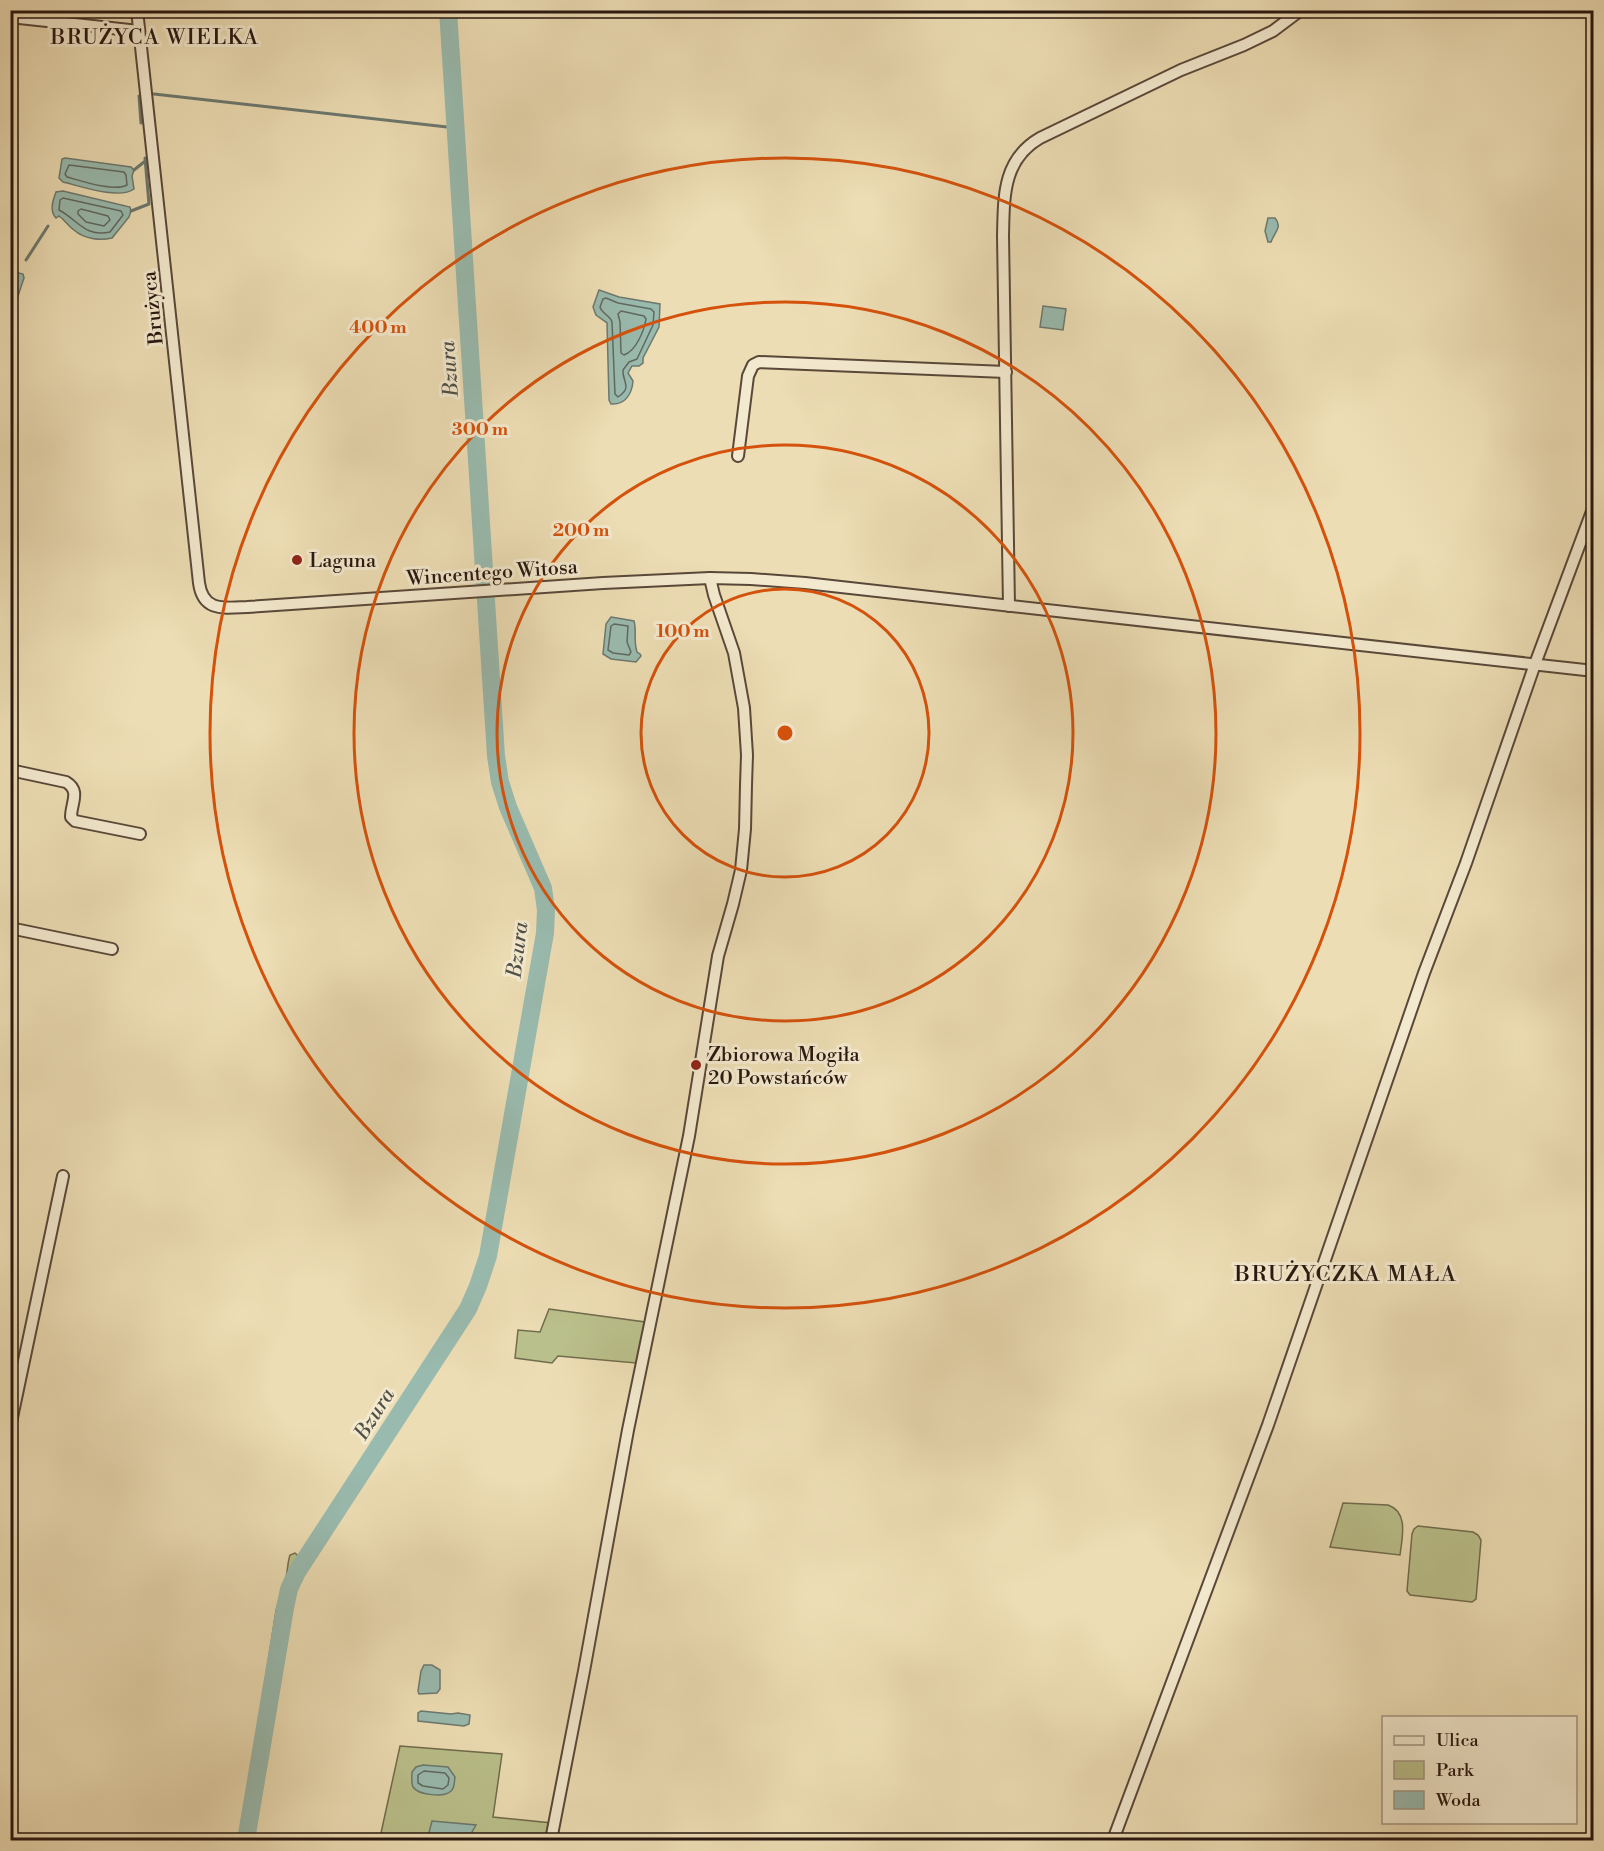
<svg xmlns="http://www.w3.org/2000/svg" width="1604" height="1851" font-family="'Libre Bodoni',serif">
	<style>
		.green { fill: #bac08b; stroke: #716c4e; stroke-width: 1.5 }
		.water { fill: #99bbaf; stroke: #6c796f; stroke-width: 1.5 }
		.lines { fill: none; stroke-linecap: round; stroke-linejoin: round }
		.shore { stroke: #606960; stroke-width: 1.5 }
		.stream { stroke: #6c796f; stroke-width: 3 }
		.river { stroke: #99bbaf; stroke-width: 18 }
		.minor-casing { stroke: #594839; stroke-width: 14 }
		.minor { stroke: #f3e9ce; stroke-width: 10 }
		.ring { fill: none; stroke: #d5520c; stroke-width: 3 }
		.poi-dot { fill: #8f2418; stroke: #f3e9ce; stroke-width: 2 }
		.labels { text-anchor: middle; stroke-width: 6; stroke-linejoin: round; paint-order: stroke }
		.street-label { font-size: 20px; fill: #281710; stroke: #f3e9ce }
		.poi-label { font-size: 20px; fill: #281710; stroke: #f3e9ce; text-anchor: start }
		.neighbourhood-label { font-size: 21px; letter-spacing: 1.5px; fill: #281710; stroke: #f3e9ce }
		.water-label { font-size: 21px; font-style: italic; fill: #505048; stroke: #f3e9ce }
		.quarter-label { font-size: 22px; letter-spacing: 1.5px; fill: #281710; stroke: #f3e9ce }
		.centre { fill: #d5520c; stroke: #f3e9ce; stroke-width: 3 }
		.ring-label { font-size: 18px; text-anchor: middle; font-weight: bold; fill: #d5520c; stroke: #f3e9ce; stroke-width: 6; stroke-linejoin: round; paint-order: stroke }
	</style>
	<rect width="100%" height="100%" fill="#edddb4"/>
	<filter id="stains"><feTurbulence type="fractalNoise" baseFrequency=".00333" numOctaves="4"/><feColorMatrix values="0 0 0 0 .2 0 0 0 0 .09 0 0 0 0 .02 0 0 0 .5 -.17"/></filter>
	<radialGradient id="worn" r=".72"><stop offset=".6" stop-color="#630" stop-opacity="0"/><stop offset="1" stop-color="#630" stop-opacity=".3"/></radialGradient>
	<!-- green -->
	<g class="green">
		<path d="M 549,1309 L 645,1322 L 636,1363 L 558,1356 L 552,1363 L 515,1358 L 518,1330 L 540,1332 Z"/>
		<path d="M 1343,1503 L 1388,1505 C 1409,1512 1402,1538 1400,1555 L 1330,1547 Z"/>
		<path d="M 1418,1526 L 1473,1532 L 1478,1535 L 1481,1540 L 1476,1599 L 1472,1602 L 1410,1595 L 1407,1591 L 1412,1534 L 1414,1529 Z"/>
		<path d="M 295,1553 L 304,1561 C 294,1576 289,1591 285,1608 L 246,1840 L 240,1840 L 276,1611 C 278,1601 283,1591 285,1581 C 288,1572 287,1564 290,1555 Z"/>
		<path d="M 400,1746 L 502,1754 L 493,1817 L 552,1823 L 548,1840 L 412,1840 L 381,1833 Z"/>
	</g>
	<!-- water -->
	<g class="water">
		<path d="M 65,158 L 131,167 L 134,170 L 132,176 L 134,189 C 119,200 80,186 63,182 L 59,178 L 62,159 Z"/>
		<path d="M 63,191 L 130,207 L 131,211 L 129,217 L 112,238 C 100,241 84,239 74,230 C 68,226 65,220 59,216 L 56,218 C 49,211 53,200 56,192 Z"/>
		<path d="M 1268,218 L 1275,218 C 1283,227 1274,233 1271,242 L 1268,242 L 1265,231 Z"/>
		<path d="M 11,271 L 23,274 L 24,278 L 17,299 L 12,301 Z"/>
		<path d="M 599,290 L 619,297 L 660,304 L 659,327 L 643,358 L 643,363 L 639,366 L 632,366 L 628,373 L 633,381 C 632,393 626,405 611,404 L 609,400 L 607,323 L 596,315 L 593,307 Z"/>
		<path d="M 1043,306 L 1066,309 L 1063,330 L 1040,327 Z"/>
		<path d="M 611,617 L 634,621 C 637,631 633,639 637,652 L 640,654 L 641,656 L 636,662 L 611,659 L 603,654 L 606,624 Z"/>
		<path d="M 424,1665 L 432,1665 L 440,1670 L 440,1689 L 437,1693 L 419,1694 L 418,1691 L 421,1671 Z"/>
		<path d="M 421,1711 L 451,1714 L 458,1713 L 470,1715 L 469,1724 L 464,1726 L 418,1721 L 418,1713 Z"/>
		<path d="M 423,1765 L 448,1767 L 455,1777 C 454,1782 455,1788 451,1791 C 444,1798 418,1795 413,1787 C 411,1783 412,1776 412,1772 L 416,1767 Z"/>
		<path d="M 432,1821 L 476,1825 L 472,1832 L 472,1840 L 427,1840 Z"/>
	</g>
	<g class="lines">
		<!-- shore -->
		<g class="shore">
			<path d="M 69,165 L 124,172 L 126,175 L 127,185 C 114,192 82,181 67,177 L 65,174 Z"/>
			<path d="M 63,198 L 121,211 L 123,215 L 110,232 C 85,238 77,219 59,210 L 60,200 Z"/>
			<path d="M 81,209 L 108,216 L 110,220 L 104,226 L 86,222 L 78,214 L 78,211 Z"/>
			<path d="M 606,298 L 618,303 L 651,309 L 654,312 L 653,325 L 637,359 L 629,362 L 623,370 C 622,382 633,387 618,397 L 615,394 L 612,322 C 610,315 602,314 600,307 L 603,299 Z"/>
			<path d="M 621,311 L 644,316 L 646,319 C 644,331 636,351 624,355 L 621,353 L 620,322 L 618,314 Z"/>
			<path d="M 614,624 L 628,626 L 627,642 L 631,652 L 629,655 L 613,653 L 608,650 L 611,626 Z"/>
			<path d="M 424,1771 L 445,1773 L 449,1778 L 448,1785 L 443,1789 L 423,1786 L 418,1783 L 418,1775 Z"/>
		</g>
		<!-- stream -->
		<g class="stream">
			<path d="M 154,94 L 456,128"/>
			<path d="M 139,96 L 141,123"/>
			<path d="M 134,170 L 144,162"/>
			<path d="M 131,211 L 149,204 L 145,158"/>
			<path d="M 26,260 L 48,226"/>
		</g>
		<!-- river -->
		<path class="river" d="M 246,1840 L 285,1608 L 289,1589 L 297,1572 L 468,1309 L 478,1286 L 488,1256 L 545,933 L 546,910 L 543,888 L 508,807 L 500,782 L 496,756 L 448,10"/>
		<defs>
			<g id="minor">
				<path d="M 137,10 L 199,583 C 203,612 224,608 247,607 L 603,583 L 710,578 L 751,579 L 805,583 L 1594,671"/>
				<path d="M 10,17 L 139,31"/>
				<path d="M 738,456 L 748,376 L 753,365 L 759,362 L 1006,372"/>
				<path d="M 1009,606 L 1003,236 C 1004,198 1002,160 1040,138 L 1181,70 L 1244,45 L 1273,31 L 1301,10"/>
				<path d="M 10,770 L 66,782 C 81,791 71,803 71,817 L 75,821 L 140,834"/>
				<path d="M 10,928 L 112,949"/>
				<path d="M 10,1427 L 63,1176"/>
				<path d="M 551,1840 L 584,1671 L 628,1430 L 689,1136 L 718,956 L 733,904 L 741,870 L 745,829 L 746,785 L 747,755 L 744,708 L 734,653 L 714,595 L 710,578"/>
				<path d="M 1113,1840 L 1268,1425 L 1424,973 L 1466,863 L 1535,664 L 1594,506"/>
			</g>
		</defs>
		<!-- minor casing -->
		<use href="#minor" class="minor-casing"/>
		<!-- minor -->
		<use href="#minor" class="minor"/>
	</g>
	<!-- distance rings -->
	<g class="ring">
		<circle cx="785" cy="733" r="144"/>
		<circle cx="785" cy="733" r="288"/>
		<circle cx="785" cy="733" r="431"/>
		<circle cx="785" cy="733" r="575"/>
	</g>
	<!-- markers -->
	<g class="poi-dot">
		<circle cx="297" cy="560" r="6"/>
		<circle cx="696" cy="1065" r="6"/>
	</g>
	<g class="labels">
		<!-- street labels -->
		<g class="street-label">
			<text transform="translate(152 308) rotate(-96)" y="7">Brużyca</text>
			<text transform="translate(492 572) rotate(-4)" y="7">Wincentego Witosa</text>
		</g>
		<!-- poi labels -->
		<g class="poi-label">
			<text x="309" y="567">Laguna</text>
			<text x="708" y="1061">Zbiorowa Mogiła<tspan x="708" dy="23">20 Powstańców</tspan></text>
		</g>
		<!-- neighbourhood labels -->
		<g class="neighbourhood-label">
			<text x="155" y="44">BRUŻYCA WIELKA</text>
		</g>
		<!-- water labels -->
		<g class="water-label">
			<text transform="translate(449 369) rotate(-94)" y="7">Bzura</text>
			<text transform="translate(517 950) rotate(-83)" y="7">Bzura</text>
			<text transform="translate(374 1414) rotate(-58)" y="7">Bzura</text>
		</g>
		<!-- quarter labels -->
		<g class="quarter-label">
			<text x="1346" y="1281">BRUŻYCZKA MAŁA</text>
		</g>
	</g>
	<circle cx="785" cy="733" r="9" class="centre"/>
	<g class="ring-label">
		<text x="378" y="333">400 m</text>
		<text x="480" y="435">300 m</text>
		<text x="581" y="536">200 m</text>
		<text x="683" y="637">100 m</text>
	</g>
	<!-- margin -->
	<rect width="1604" height="1851" fill="none" stroke="#edddb4" stroke-width="36"/>
	<rect x="12" y="12" width="1580" height="1827" fill="none" stroke="#281710" stroke-width="3"/>
	<rect x="18" y="18" width="1568" height="1815" fill="none" stroke="#281710" stroke-width="1.5"/>
	<!-- legend -->
	<rect x="1382" y="1716" width="195" height="108" fill="#f3e9ce" stroke="#a29582" stroke-width="1.5"/>
	<rect x="1394" y="1736" width="30" height="9" fill="#f3e9ce" stroke="#a29582" stroke-width="1.5"/>
	<text x="1436" y="1746" font-size="18" fill="#281710">Ulica</text>
	<rect x="1394" y="1761" width="30" height="18" fill="#bac08b" stroke="#a29582" stroke-width="1.5"/>
	<text x="1436" y="1776" font-size="18" fill="#281710">Park</text>
	<rect x="1394" y="1791" width="30" height="18" fill="#99bbaf" stroke="#a29582" stroke-width="1.5"/>
	<text x="1436" y="1806" font-size="18" fill="#281710">Woda</text>
	<rect width="100%" height="100%" filter="url(#stains)"/>
	<rect width="100%" height="100%" fill="url(#worn)"/>
</svg>
